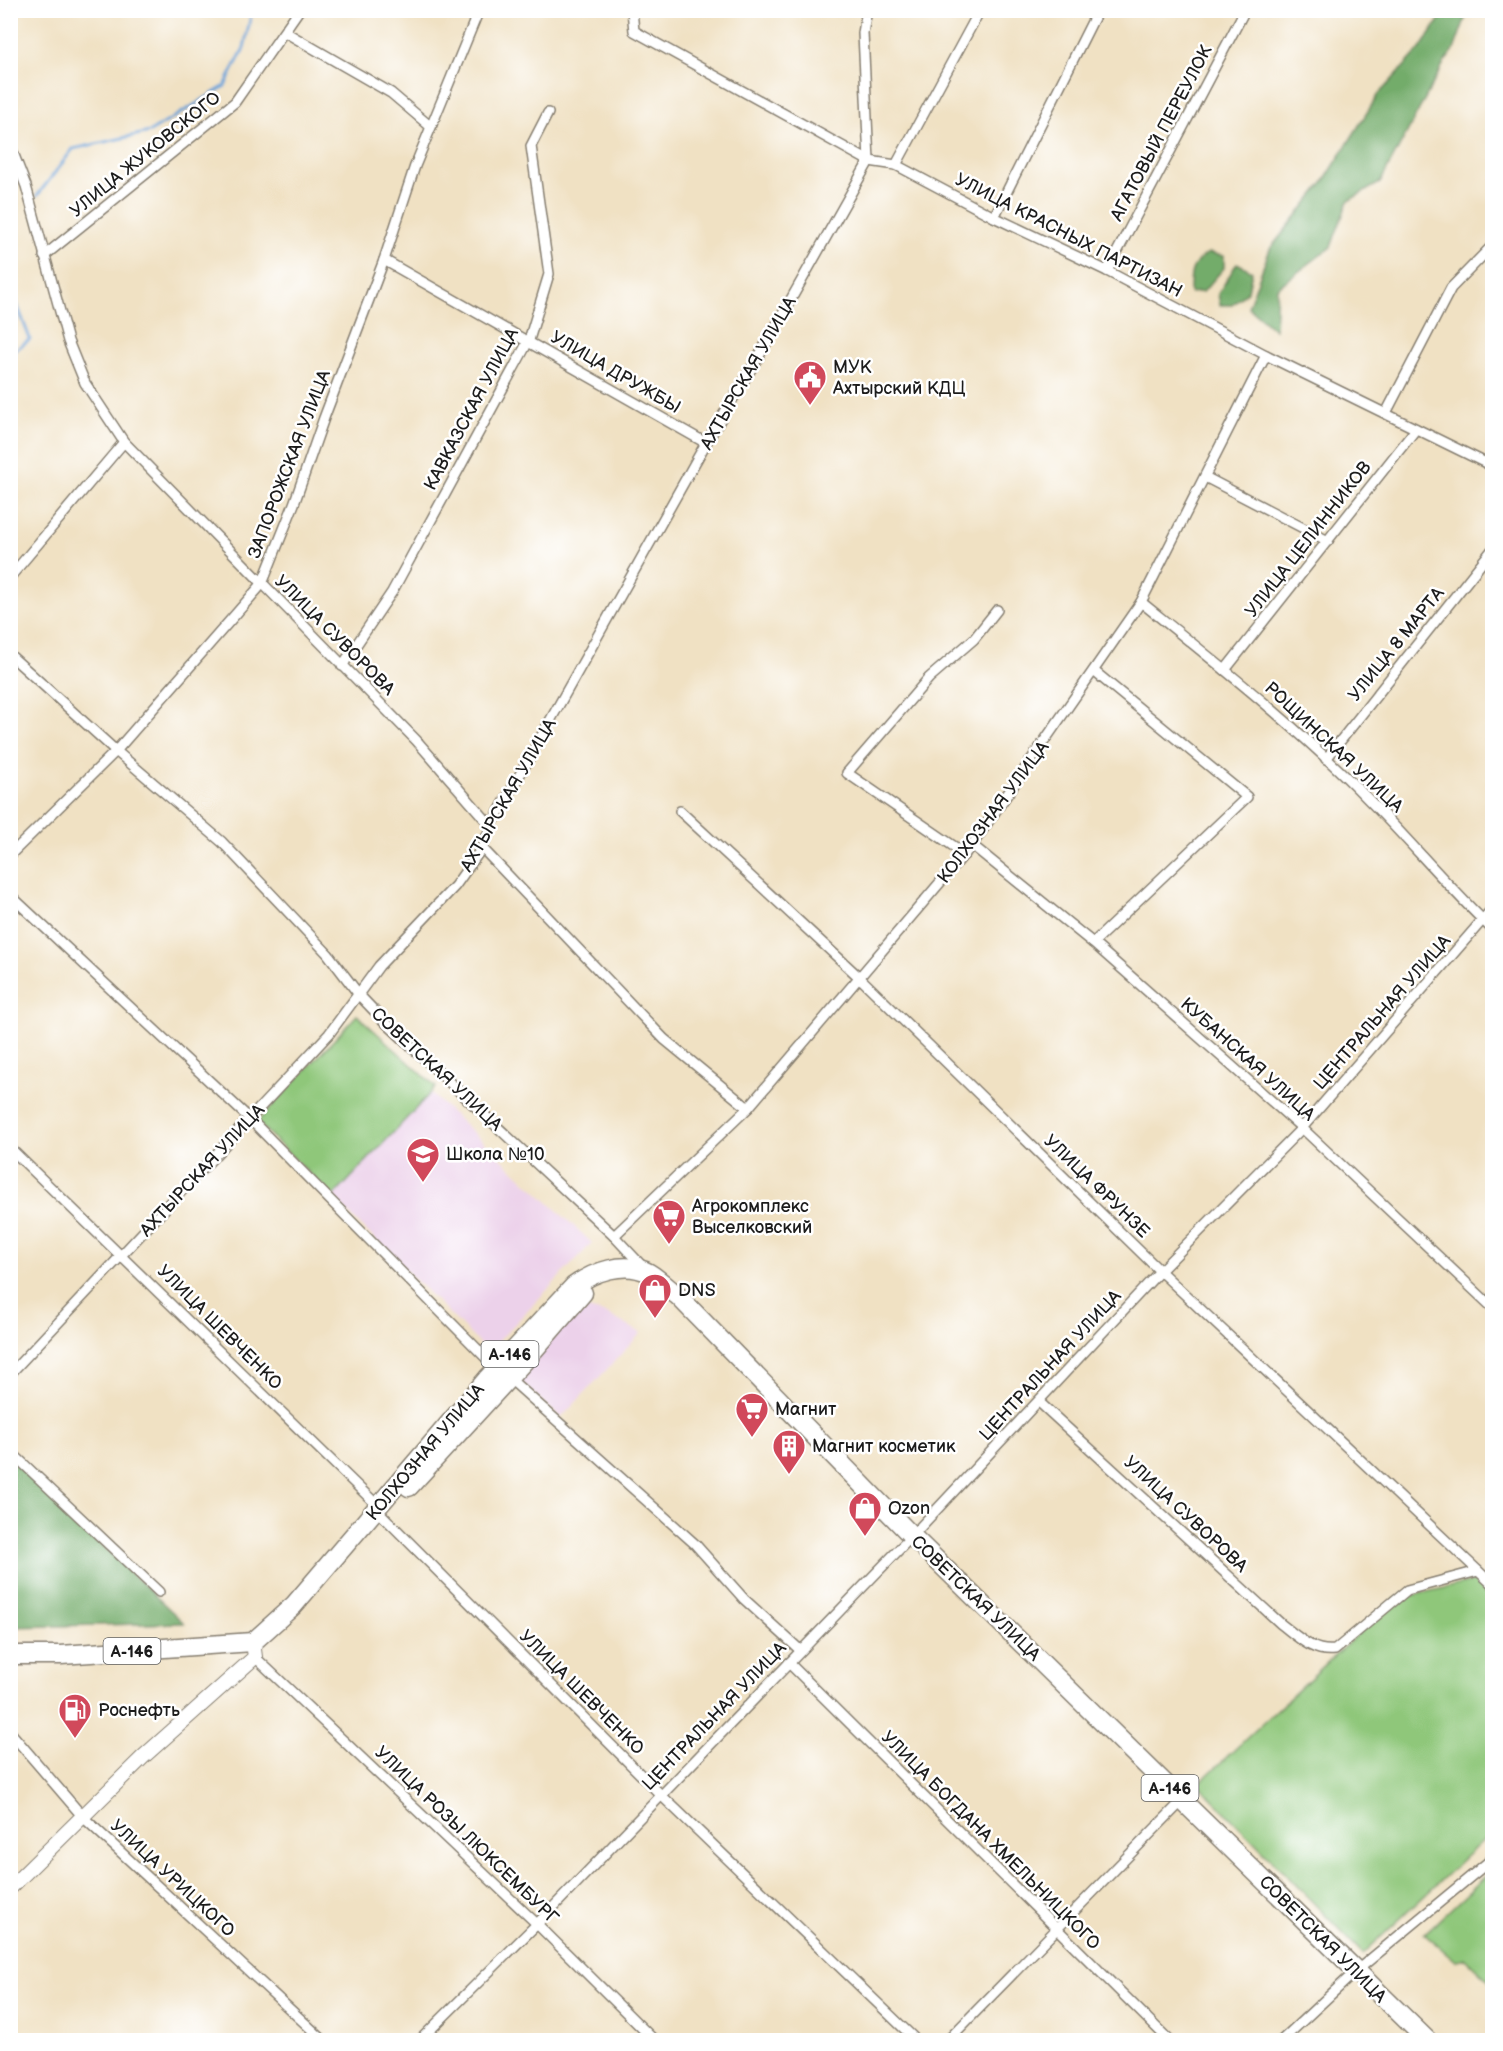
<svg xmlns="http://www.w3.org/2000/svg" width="1503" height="2051" font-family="'Balsamiq Sans',sans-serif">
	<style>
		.built { fill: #ecd1ea }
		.green { fill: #8fc77a; stroke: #56724b; stroke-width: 1.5 }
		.forest { fill: #73ac6a; stroke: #486443; stroke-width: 1.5 }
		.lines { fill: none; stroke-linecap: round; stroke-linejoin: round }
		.stream { stroke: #68a0d6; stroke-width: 3 }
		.street-casing { stroke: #867e70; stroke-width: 12 }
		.secondary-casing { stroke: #867e70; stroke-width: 16 }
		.highway-casing { stroke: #867e70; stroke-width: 21 }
		.street { stroke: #fff; stroke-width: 9 }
		.secondary { stroke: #fff; stroke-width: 14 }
		.highway { stroke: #fff; stroke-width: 18 }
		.labels { text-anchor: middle; stroke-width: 5; stroke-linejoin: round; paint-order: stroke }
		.shield { fill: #fff; stroke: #606060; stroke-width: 1.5 }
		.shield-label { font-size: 16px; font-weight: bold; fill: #1c1c1c }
		.street-label { font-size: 18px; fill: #1c1c1c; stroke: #fff }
		.poi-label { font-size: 18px; fill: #1c1c1c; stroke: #fff; text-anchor: start }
	</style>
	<rect width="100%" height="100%" fill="#fff"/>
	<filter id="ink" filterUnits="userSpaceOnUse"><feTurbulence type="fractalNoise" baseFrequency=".0167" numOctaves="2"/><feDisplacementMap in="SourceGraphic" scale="12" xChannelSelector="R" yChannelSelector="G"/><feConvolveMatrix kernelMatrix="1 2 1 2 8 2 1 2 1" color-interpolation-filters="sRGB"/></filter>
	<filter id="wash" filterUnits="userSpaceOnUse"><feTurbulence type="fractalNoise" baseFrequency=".008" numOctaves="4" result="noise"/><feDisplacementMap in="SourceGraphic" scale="24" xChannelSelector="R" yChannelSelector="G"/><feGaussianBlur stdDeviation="1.35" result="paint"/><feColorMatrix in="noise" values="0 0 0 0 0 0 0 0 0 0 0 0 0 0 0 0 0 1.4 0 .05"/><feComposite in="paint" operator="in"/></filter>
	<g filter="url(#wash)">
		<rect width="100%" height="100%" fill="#f0e1c3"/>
		<!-- built -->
		<g class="built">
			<path d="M 353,1021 L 592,1243 L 488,1352 L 258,1123 Z"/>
			<path d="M 584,1308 L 607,1314 L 641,1333 L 561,1418 L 513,1375 L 574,1310 Z"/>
		</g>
		<!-- green -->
		<g class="green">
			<path d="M 357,1015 L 436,1087 L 333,1197 L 257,1122 Z"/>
			<path d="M 1476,1581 L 1492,1596 L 1492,1832 L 1363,1954 L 1198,1784 L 1395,1599 Z"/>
			<path d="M 1492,1870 L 1492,1984 L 1466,1959 L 1456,1961 L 1424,1934 Z"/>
		</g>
		<!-- forest -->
		<g class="forest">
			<path d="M 1445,11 L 1468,11 L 1454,50 L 1444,63 L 1380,183 L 1348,201 L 1331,247 L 1277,288 L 1275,330 L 1248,307 L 1270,249 L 1323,183 L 1378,95 L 1420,49 Z"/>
			<path d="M 1208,253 L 1224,256 L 1224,268 L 1203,292 L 1190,293 C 1190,272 1190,265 1208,253 Z"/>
			<path d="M 1237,263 L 1252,271 L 1248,291 L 1232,305 L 1220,305 L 1218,294 Z"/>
			<path d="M 10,1459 L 11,1459 L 184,1623 L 11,1627 Z"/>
		</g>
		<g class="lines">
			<!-- stream -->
			<g class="stream">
				<path d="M 37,196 L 73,149 L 150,132 L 225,86 L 244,48 L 252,10"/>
				<path d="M 10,210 L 16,203"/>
				<path d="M 10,286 L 30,339 L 10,354"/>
			</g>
		</g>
	</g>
	<g filter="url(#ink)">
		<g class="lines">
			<defs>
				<g id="street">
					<path d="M 632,10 L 634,31 L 869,161 L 896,165 L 994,217 L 1107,271 L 1266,355 L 1492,466"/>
					<path d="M 285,32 L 391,93 L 431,127"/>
					<path d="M 10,145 L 26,186 L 68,341 L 85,383 L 124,442 L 416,740 L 491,826"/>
					<path d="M 896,165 L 980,10"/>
					<path d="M 994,217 L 1098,10"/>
					<path d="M 44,256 L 235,102 L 299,10"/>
					<path d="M 384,260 L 706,443"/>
					<path d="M 1107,271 L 1245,10"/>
					<path d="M 1386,413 L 1451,288 L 1492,246"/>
					<path d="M 1205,477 L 1328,541"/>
					<path d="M 10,577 L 124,442"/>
					<path d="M 1141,602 C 1219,665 1299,728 1369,800 C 1411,842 1449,888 1492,929"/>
					<path d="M 10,655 L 116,751 L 222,842 L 328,954 L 360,996 L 384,1021 L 614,1236 L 644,1268"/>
					<path d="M 342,666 L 392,592 L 529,340 L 549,274 L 531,146 L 548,113"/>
					<path d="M 1225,670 L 1416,429"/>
					<path d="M 1326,759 L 1492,550"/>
					<path d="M 680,811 L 859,977 L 1160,1271 L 1492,1584"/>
					<path d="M 972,845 L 1093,943 L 1302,1128 L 1492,1307"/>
					<path d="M 482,848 L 664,1039 L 748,1108"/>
					<path d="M 965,854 L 847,773 L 929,678 L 974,639 L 997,610"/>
					<path d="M 10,855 L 116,751 L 262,584 L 294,504 L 324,418 L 384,260 L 415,166 L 479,10"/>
					<path d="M 10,895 L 250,1119 L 497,1369"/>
					<path d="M 1093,943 L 1247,797 L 1095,672"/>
					<path d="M 10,1148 L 378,1506"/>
					<path d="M 614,1236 L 748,1108 L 972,845 L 1141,602 L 1266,355"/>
					<path d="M 10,1374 L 329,1034 L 379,966 L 455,886 L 482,848 L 491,826 L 706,443 L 759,356 L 869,161 L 863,33 L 867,10"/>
					<path d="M 509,1378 L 695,1544 L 744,1599 L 800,1650"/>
					<path d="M 1039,1402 L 1281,1624 C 1298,1637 1313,1653 1335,1650 L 1407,1590 L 1478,1571"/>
					<path d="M 10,1451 L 159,1592"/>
					<path d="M 382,1515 L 661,1795 L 916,2040"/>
					<path d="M 255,1657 L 537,1924 L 654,2040"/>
					<path d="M 789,1663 L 1169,2040"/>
					<path d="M 10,1732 L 83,1817 L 323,2040"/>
					<path d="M 420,2040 L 537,1924 L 912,1536 L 1160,1271 L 1302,1128 L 1492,909"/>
					<path d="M 948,2040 L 1183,1800"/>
					<path d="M 1282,2040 L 1355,1972 L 1492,1859"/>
				</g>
				<path id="secondary" d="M 10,1888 L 143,1757 L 255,1657 L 253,1642"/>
				<g id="highway">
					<path d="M 409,1487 L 528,1357 L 583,1293"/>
					<path d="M 10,1655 L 61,1655 L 253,1642 L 294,1605 L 487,1379 L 574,1286 C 593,1272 625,1260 649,1273 C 659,1279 669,1289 678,1296 L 912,1536 L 1427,2040"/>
				</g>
			</defs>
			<!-- street casing -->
			<use href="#street" class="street-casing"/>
			<!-- secondary casing -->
			<use href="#secondary" class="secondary-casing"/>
			<!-- highway casing -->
			<use href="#highway" class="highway-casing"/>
			<!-- street -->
			<use href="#street" class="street"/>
			<!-- secondary -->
			<use href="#secondary" class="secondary"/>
			<!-- highway -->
			<use href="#highway" class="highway"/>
		</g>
	</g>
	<!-- icons -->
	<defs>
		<symbol id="civic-pin" viewBox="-11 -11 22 30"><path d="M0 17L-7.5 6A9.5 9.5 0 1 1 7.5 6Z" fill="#d1495b" stroke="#fff"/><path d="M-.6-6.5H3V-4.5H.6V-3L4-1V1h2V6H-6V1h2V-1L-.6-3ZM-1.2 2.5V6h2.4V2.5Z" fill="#fff"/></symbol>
		<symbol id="school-pin" viewBox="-11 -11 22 30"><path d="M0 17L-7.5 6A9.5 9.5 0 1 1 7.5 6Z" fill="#d1495b" stroke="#fff"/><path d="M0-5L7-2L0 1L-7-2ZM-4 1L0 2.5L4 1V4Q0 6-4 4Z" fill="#fff"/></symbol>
		<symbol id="supermarket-pin" viewBox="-11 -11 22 30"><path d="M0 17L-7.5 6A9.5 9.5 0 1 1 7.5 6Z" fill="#d1495b" stroke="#fff"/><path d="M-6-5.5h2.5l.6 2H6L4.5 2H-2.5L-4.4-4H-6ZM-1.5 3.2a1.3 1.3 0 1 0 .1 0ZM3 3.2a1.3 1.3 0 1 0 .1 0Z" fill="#fff"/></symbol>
		<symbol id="shop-pin" viewBox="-11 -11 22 30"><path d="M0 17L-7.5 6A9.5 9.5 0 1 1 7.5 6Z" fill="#d1495b" stroke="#fff"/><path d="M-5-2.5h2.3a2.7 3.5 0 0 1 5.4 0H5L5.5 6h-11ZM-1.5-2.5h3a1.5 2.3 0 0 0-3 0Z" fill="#fff"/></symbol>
		<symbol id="building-pin" viewBox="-11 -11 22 30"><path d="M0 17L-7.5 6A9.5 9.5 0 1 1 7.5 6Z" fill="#d1495b" stroke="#fff"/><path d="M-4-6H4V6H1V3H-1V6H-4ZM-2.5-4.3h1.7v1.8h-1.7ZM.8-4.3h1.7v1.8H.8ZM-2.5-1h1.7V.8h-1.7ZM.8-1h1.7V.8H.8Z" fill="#fff"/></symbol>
		<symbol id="fuel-pin" viewBox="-11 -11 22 30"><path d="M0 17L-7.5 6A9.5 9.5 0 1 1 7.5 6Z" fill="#d1495b" stroke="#fff"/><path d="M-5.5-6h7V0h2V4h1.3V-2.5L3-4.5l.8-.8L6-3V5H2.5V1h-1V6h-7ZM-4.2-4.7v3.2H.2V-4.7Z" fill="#fff"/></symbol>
	</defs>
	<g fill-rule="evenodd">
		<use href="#civic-pin" x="791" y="358" width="38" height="52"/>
		<use href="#school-pin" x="404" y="1135" width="38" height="52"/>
		<use href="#supermarket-pin" x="650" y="1197" width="38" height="52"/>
		<use href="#shop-pin" x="636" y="1271" width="38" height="52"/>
		<use href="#supermarket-pin" x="733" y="1390" width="38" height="52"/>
		<use href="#building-pin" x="770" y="1427" width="38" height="52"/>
		<use href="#shop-pin" x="846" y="1489" width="38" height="52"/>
		<use href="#fuel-pin" x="56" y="1691" width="38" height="52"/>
	</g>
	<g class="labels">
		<!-- shield labels -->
		<g class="shield">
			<rect x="481.5" y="1341" width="57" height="26" rx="4.5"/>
			<rect x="103.5" y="1638" width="57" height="26" rx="4.5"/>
			<rect x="1141.5" y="1775" width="57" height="26" rx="4.5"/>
		</g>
		<g class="shield-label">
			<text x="510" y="1360">А-146</text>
			<text x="132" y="1657">А-146</text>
			<text x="1170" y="1794">А-146</text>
		</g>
		<!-- street labels -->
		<g class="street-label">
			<text transform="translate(1161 133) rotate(-62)" y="6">АГАТОВЫЙ ПЕРЕУЛОК</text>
			<text transform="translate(145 154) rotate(-39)" y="6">УЛИЦА ЖУКОВСКОГО</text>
			<text transform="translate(1069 235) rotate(27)" y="6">УЛИЦА КРАСНЫХ ПАРТИЗАН</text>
			<text transform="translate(616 372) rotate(30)" y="6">УЛИЦА ДРУЖБЫ</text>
			<text transform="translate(748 373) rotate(-60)" y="6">АХТЫРСКАЯ УЛИЦА</text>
			<text transform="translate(471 409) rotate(-62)" y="6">КАВКАЗСКАЯ УЛИЦА</text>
			<text transform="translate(289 464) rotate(-69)" y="6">ЗАПОРОЖСКАЯ УЛИЦА</text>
			<text transform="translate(1308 539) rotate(-52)" y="6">УЛИЦА ЦЕЛИННИКОВ</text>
			<text transform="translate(335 635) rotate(45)" y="6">УЛИЦА СУВОРОВА</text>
			<text transform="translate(1396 644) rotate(-51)" y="6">УЛИЦА 8 МАРТА</text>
			<text transform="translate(1334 747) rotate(43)" y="6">РОЩИНСКАЯ УЛИЦА</text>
			<text transform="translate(508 795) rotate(-60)" y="6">АХТЫРСКАЯ УЛИЦА</text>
			<text transform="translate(993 812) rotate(-53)" y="6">КОЛХОЗНАЯ УЛИЦА</text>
			<text transform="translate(1382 1012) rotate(-49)" y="6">ЦЕНТРАЛЬНАЯ УЛИЦА</text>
			<text transform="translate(1248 1059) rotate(42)" y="6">КУБАНСКАЯ УЛИЦА</text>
			<text transform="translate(437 1069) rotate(43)" y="6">СОВЕТСКАЯ УЛИЦА</text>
			<text transform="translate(202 1170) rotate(-47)" y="6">АХТЫРСКАЯ УЛИЦА</text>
			<text transform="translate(1097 1186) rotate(44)" y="6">УЛИЦА ФРУНЗЕ</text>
			<text transform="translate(220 1327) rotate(45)" y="6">УЛИЦА ШЕВЧЕНКО</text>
			<text transform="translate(1050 1365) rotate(-47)" y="6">ЦЕНТРАЛЬНАЯ УЛИЦА</text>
			<text transform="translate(425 1452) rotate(-50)" y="6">КОЛХОЗНАЯ УЛИЦА</text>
			<text transform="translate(1186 1514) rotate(43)" y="6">УЛИЦА СУВОРОВА</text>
			<text transform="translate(976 1598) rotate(44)" y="6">СОВЕТСКАЯ УЛИЦА</text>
			<text transform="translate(582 1692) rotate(45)" y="6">УЛИЦА ШЕВЧЕНКО</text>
			<text transform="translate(714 1716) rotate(-46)" y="6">ЦЕНТРАЛЬНАЯ УЛИЦА</text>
			<text transform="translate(467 1835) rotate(44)" y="6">УЛИЦА РОЗЫ ЛЮКСЕМБУРГ</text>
			<text transform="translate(991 1840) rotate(45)" y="6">УЛИЦА БОГДАНА ХМЕЛЬНИЦКОГО</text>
			<text transform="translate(173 1878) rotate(43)" y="6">УЛИЦА УРИЦКОГО</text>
			<text transform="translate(1323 1939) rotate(45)" y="6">СОВЕТСКАЯ УЛИЦА</text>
		</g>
		<!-- poi labels -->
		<g class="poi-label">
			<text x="833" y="373">МУК<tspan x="833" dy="21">Ахтырский КДЦ</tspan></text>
			<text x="446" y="1160">Школа №10</text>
			<text x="692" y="1212">Агрокомплекс<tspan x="692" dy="21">Выселковский</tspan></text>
			<text x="678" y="1296">DNS</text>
			<text x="775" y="1415">Магнит</text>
			<text x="812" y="1452">Магнит косметик</text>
			<text x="888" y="1514">Ozon</text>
			<text x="98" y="1716">Роснефть</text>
		</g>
	</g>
	<!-- margin -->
	<rect width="1503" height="2051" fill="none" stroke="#fff" stroke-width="36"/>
</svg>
